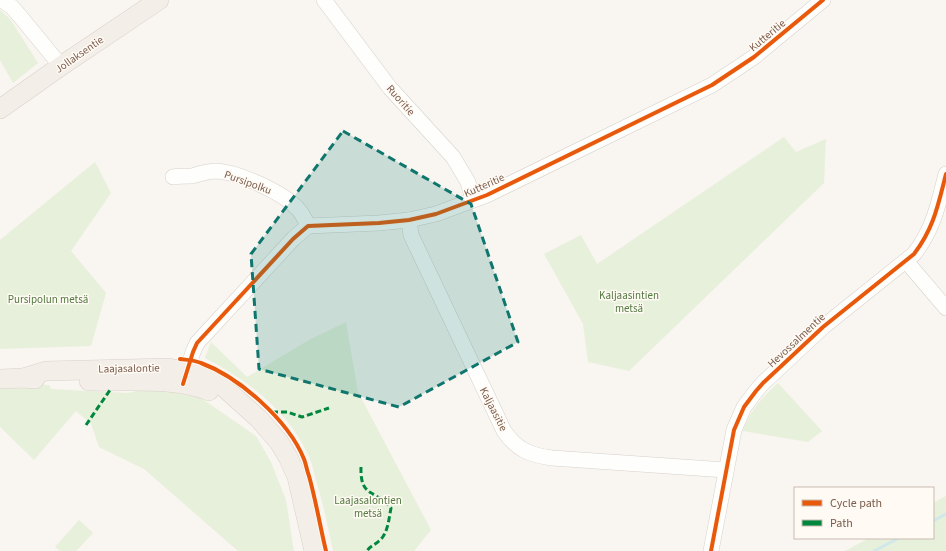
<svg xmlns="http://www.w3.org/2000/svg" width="946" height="551" font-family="'Source Sans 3',sans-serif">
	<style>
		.green { fill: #e7f0db }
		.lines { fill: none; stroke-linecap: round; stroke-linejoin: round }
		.stream { stroke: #d0e8ea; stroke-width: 3 }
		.minor-casing { stroke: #d7d1cb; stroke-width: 16 }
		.major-casing { stroke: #dad1cc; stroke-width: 20 }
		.minor { stroke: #fefefd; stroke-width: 15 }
		.major { stroke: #f3eee8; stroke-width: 19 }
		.quiet { stroke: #00873e; stroke-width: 3; stroke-dasharray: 6 3; stroke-linecap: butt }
		.cycleway-casing { stroke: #fffaf3; stroke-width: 6 }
		.cycleway { stroke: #e8590c; stroke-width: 4 }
		.marked { fill: #0f766e; fill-opacity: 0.2; stroke: #0f766e; stroke-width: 3; stroke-dasharray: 8 5; stroke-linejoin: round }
		.labels { text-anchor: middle; stroke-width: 3; stroke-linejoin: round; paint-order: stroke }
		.street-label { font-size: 11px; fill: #7a5c4d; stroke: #fffaf3 }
		.park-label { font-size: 11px; fill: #537a41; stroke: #fffaf3 }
	</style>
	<rect width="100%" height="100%" fill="#f9f5f0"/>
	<!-- green -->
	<g class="green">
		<path d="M 0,10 L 10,19 L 38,63 L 13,83 L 0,60 Z"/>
		<path d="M 784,137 L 796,152 L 826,139 L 824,183 L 629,371 L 588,362 L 583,324 L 544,254 L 581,235 L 597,264 Z"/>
		<path d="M 95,162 L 111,193 L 71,251 L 106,293 L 91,346 L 0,349 L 0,240 Z"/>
		<path d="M 346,322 L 358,392 L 431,530 L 414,551 L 333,551 C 328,527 323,503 316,480 C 314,472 312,464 309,456 C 287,410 249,381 205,358 L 211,342 L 247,377 L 309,340 Z"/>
		<path d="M 778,383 L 822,431 L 808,442 L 743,431 C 750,410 762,398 778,383 Z"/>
		<path d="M 0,384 L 49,385 L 51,389 L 128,393 L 142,390 L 167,391 L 201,398 L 256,436 L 271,462 L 286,500 L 294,551 L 238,551 L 144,469 L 99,447 L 91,424 L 76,411 L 34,460 L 0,427 Z"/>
		<path d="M 946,496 L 946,551 L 845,551 L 869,538 L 933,538 L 933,503 Z"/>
		<path d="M 79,520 L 93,533 L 76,551 L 60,551 L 55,547 Z"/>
	</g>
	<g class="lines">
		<!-- stream -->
		<g class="stream">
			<path d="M 933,521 L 946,514"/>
			<path d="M 874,551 L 899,538"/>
		</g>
		<defs>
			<g id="minor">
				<path d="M 2,0 L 12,7 L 19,15 L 61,66"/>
				<path d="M 324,0 L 390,88 L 453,157 L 468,182 L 473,200"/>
				<path d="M 173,177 C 179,176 186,176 192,176 C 200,174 207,171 216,171 C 238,172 282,192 297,208 C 302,213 305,219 308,226"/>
				<path d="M 409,220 L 411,235 L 504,431 C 517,450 530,455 552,458 L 726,470"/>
				<path d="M 906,261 L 946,308"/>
				<path d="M 184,381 L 193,352 L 197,343 L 293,239 L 308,226 L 379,223 L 409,220 L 436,214 L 487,195 L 712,85 L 754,57 L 823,0"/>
				<path d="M 711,551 L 734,430 L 744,407 L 756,391 L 763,383 L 823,327 L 914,254 C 934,228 938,205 946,174"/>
			</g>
			<g id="major">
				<path d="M 0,109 L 61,66 L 159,0"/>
				<path d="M 23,378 L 46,371 L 169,368 L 203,375 L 219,383 L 259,419 L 279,442 L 288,457 L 297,477 L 314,551"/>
				<path d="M 0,379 L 23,378 L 35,379"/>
				<path d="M 89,381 C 128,382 172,377 209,391"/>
			</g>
		</defs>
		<!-- minor casing -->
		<use href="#minor" class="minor-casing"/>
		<!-- major casing -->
		<use href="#major" class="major-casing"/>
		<!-- minor -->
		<use href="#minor" class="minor"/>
		<!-- major -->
		<use href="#major" class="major"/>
		<!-- quiet -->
		<g class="quiet">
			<path d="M 272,412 L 287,412 L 302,417 L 329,408"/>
			<path d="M 86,425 L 110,390"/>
			<path d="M 361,467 C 360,498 375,489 391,508 C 389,518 388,534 379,541 C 375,545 370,546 367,551"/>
		</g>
		<defs>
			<g id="cycleway">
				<path d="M 180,359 C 187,360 194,360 201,363 C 239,377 288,420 304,459 C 306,464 307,471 309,476 C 316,501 320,526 326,551"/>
				<path d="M 183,384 L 193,352 L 197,343 L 293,239 L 308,226 L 379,223 L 409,220 L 436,214 L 487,195 L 712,85 L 754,57 L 823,0"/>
				<path d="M 711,551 L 734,430 L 744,407 L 756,391 L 763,383 L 823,327 L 914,254 C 934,228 938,205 946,174"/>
			</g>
		</defs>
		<!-- cycleway casing -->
		<use href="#cycleway" class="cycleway-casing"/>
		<!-- cycleway -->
		<use href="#cycleway" class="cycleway"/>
	</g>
	<!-- marked area -->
	<path class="marked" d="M 343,131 L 471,204 L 518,342 L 399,407 L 259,369 L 251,254 Z"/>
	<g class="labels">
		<!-- street labels -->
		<g class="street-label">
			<text transform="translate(767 35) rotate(-40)" y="4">Kutteritie</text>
			<text transform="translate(79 54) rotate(-35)" y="4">Jollaksentie</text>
			<text transform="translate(401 100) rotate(49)" y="4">Ruoritie</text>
			<text transform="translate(248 182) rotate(20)" y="4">Pursipolku</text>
			<text transform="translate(484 185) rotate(-24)" y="4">Kutteritie</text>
			<text transform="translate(796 340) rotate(-43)" y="4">Hevossalmentie</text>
			<text transform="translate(129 368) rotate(-1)" y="4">Laajasalontie</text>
			<text transform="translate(494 409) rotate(63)" y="4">Kaljaasitie</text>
		</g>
		<!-- park labels -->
		<g class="park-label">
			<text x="629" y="299">Kaljaasintien<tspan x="629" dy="13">metsä</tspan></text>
			<text x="48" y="303">Pursipolun metsä</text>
			<text x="368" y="504">Laajasalontien<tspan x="368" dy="13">metsä</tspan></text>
		</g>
	</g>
	<!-- legend -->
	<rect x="794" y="487" width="140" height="52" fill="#fffaf3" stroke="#cabbb1"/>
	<rect x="802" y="500" width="20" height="6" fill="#e8590c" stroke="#cabbb1"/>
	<text x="830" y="507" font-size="12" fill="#7a5c4d">Cycle path</text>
	<rect x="802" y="520" width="20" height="6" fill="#00873e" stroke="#cabbb1"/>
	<text x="830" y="527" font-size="12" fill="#7a5c4d">Path</text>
</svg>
